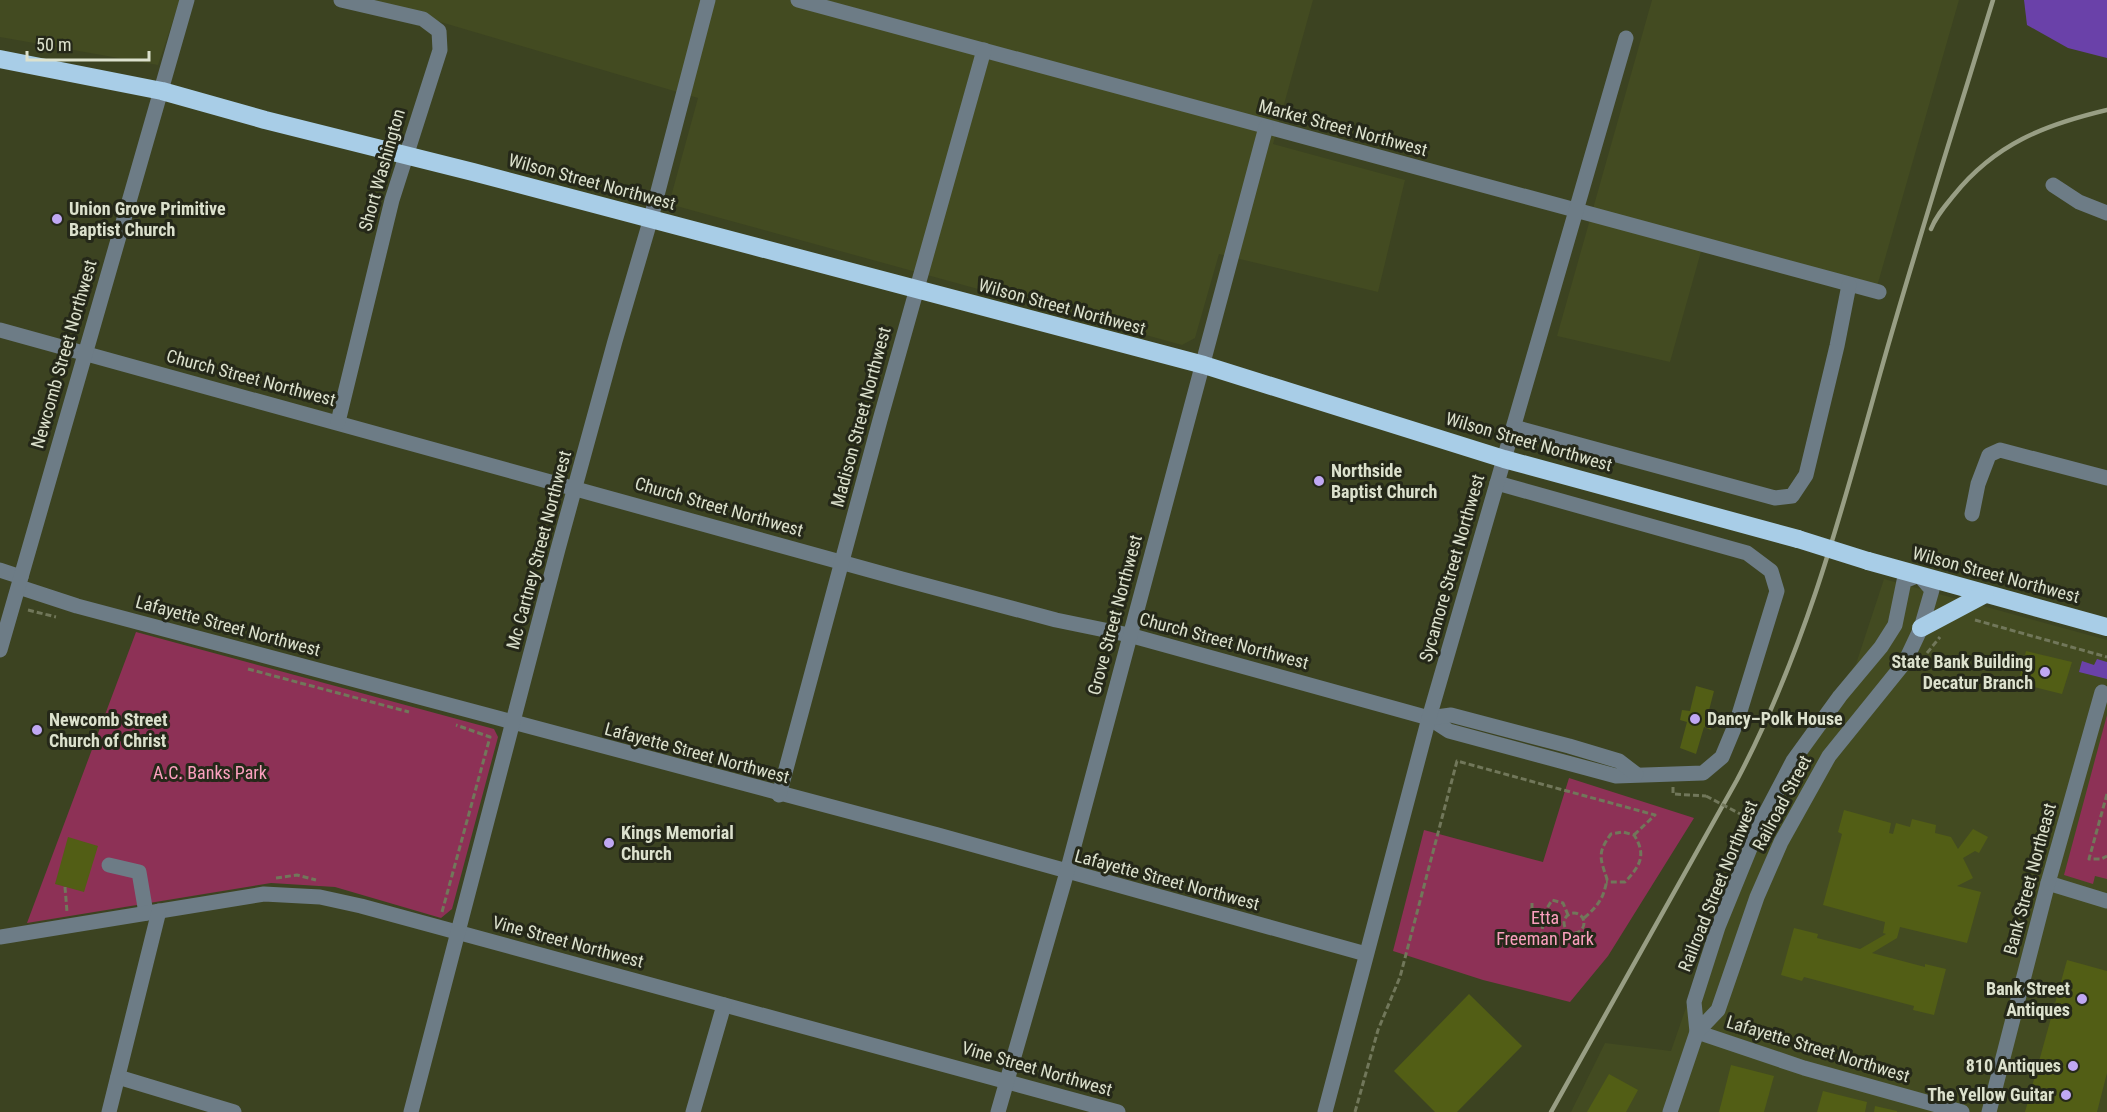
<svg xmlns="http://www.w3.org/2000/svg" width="2107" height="1112" font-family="'Roboto Condensed',sans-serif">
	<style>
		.built { fill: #434b21 }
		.green { fill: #8d3156 }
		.water { fill: #6a41a9 }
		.building { fill: #525e15 }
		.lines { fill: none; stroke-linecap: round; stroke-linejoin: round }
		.path { stroke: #71775a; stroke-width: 3; stroke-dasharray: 6 3; stroke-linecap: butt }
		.minor { stroke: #6d7c86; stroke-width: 15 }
		.highway { stroke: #a8cde7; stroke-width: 18 }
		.rail { stroke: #989e84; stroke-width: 4.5 }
		.path-bridge { stroke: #71775a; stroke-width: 3; stroke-dasharray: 6 3; stroke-linecap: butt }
		.highway-bridge { stroke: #a8cde7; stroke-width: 18 }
		.poi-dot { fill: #c0a8f3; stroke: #252819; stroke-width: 2 }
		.labels { text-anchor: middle; stroke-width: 6; stroke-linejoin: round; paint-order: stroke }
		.street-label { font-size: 18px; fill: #dce1cd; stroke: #252819 }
		.poi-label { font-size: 18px; font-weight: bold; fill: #dce1cd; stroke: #252819; text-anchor: start }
		.park-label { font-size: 18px; fill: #fba0be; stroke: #252819 }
	</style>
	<rect width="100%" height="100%" fill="#3c4321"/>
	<!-- built -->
	<g class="built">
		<path d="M 0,0 L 180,0 L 158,65 L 0,37 Z"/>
		<path d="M 366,0 L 1313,0 L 1273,144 L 1405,180 L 1378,292 L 1219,254 L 1195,338 L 1182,345 L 669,204 L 698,98 Z"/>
		<path d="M 1652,0 L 1959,0 L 1876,290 L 1704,241 L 1670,362 L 1557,336 Z"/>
		<path d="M 1884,579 L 2107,640 L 2107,1112 L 1571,1112 L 1605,1043 L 1671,1051 L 1742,846 L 1788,758 L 1817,714 L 1856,664 Z"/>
	</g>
	<!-- green -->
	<g class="green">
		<path d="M 136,632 L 494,729 L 498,737 L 452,909 L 441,918 L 335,887 L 271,883 L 27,923 Z"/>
		<path d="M 2107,715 L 2107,879 L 2095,876 L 2093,884 L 2064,875 Z"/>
		<path d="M 1569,778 L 1694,818 L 1608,956 L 1570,1002 L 1483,980 L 1393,951 L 1424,830 L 1543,862 Z"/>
	</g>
	<!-- water -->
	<g class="water">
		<path d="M 2024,0 L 2107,0 L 2107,58 L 2068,48 L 2027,25 Z"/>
		<path d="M 2097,659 L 2107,662 L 2107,679 L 2079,672 L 2082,661 L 2094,665 Z"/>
	</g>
	<!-- building -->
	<g class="building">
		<path d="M 2026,651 L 2072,662 L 2062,694 L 2018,683 Z"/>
		<path d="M 1696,686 L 1714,691 L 1707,718 L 1713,720 L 1711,730 L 1704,727 L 1696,754 L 1680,748 L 1687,722 L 1680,720 L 1682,710 L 1690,711 Z"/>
		<path d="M 1844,810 L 1891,823 L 1889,833 L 1893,834 L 1896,823 L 1910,827 L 1912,819 L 1936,825 L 1935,833 L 1951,837 L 1958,849 L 1973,829 L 1988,837 L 1979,853 L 1975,851 L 1963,858 L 1973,878 L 1957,886 L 1981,892 L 1967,943 L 1900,927 L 1897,938 L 1872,953 L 1925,967 L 1925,964 L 1946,969 L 1934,1015 L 1913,1010 L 1914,1006 L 1804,977 L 1802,981 L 1781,975 L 1794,928 L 1818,934 L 1817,938 L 1860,949 L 1886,934 L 1883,933 L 1885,922 L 1823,905 L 1842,834 L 1838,832 Z"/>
		<path d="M 68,837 L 98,846 L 84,892 L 55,884 Z"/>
		<path d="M 2067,960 L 2107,971 L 2107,1073 L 2097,1112 L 2025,1112 Z"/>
		<path d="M 1469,994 L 1522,1046 L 1457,1112 L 1435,1112 L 1394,1071 Z"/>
		<path d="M 1731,1065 L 1774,1076 L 1764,1112 L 1719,1112 Z"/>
		<path d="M 1609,1074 L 1638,1090 L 1626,1112 L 1587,1112 Z"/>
		<path d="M 1823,1091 L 1867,1102 L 1865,1112 L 1817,1112 Z"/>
		<path d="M 1875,1106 L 1897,1111 L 1897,1112 L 1874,1112 Z"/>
	</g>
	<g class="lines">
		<!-- path -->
		<g class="path">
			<path d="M 28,610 L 56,617"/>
			<path d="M 1975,620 L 2107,657"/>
			<path d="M 1927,653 L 1940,637"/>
			<path d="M 248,669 L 409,712"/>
			<path d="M 1673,787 L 1673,794 L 1706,796"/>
			<path d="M 2107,794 L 2089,859 L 2101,859 L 2107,856"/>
			<path d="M 276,878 L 297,875 L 316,880"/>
			<path d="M 65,887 L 67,912"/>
			<path d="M 1532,903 L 1532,910 L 1543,915 L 1542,937 L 1555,940 L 1554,944"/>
			<path d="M 442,912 L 490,737 L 456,725"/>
			<circle cx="1574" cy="923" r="10"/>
			<path d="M 1543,915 L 1552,900 L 1563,903 L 1568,915"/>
			<path d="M 1584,918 C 1598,906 1604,898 1607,879 C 1600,858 1597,853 1611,834 L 1623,832 L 1634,835 C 1647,855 1640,866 1625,882 L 1606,882"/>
			<path d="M 1355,1112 L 1378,1030 L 1400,977 L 1457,761 L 1655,815 L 1634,835"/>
		</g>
		<!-- minor -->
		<g class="minor">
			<path d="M 798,0 L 1879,292"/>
			<path d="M 2053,185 L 2079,202 L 2107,213"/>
			<path d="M 0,330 L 902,579 L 1056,620 L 1129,635 L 1429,718 L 1449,731 L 1616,776 L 1703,773 L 1722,757 L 1737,721 L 1777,591 L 1771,571 L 1747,553 L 1497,483"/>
			<path d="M 338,422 L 392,200 L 440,50 L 439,31 L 423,19 L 341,0"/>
			<path d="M 1514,427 L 1775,498 L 1792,496 L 1806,475 L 1837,346 L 1849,285"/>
			<path d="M 1972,514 L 1978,484 L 1989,455 L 2000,450 L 2107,478"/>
			<path d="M 0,570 L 21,577"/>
			<path d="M 19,587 L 77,606 L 938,835 L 1366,954"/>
			<path d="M 0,650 L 187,0"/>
			<path d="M 1429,718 L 1451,715 L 1569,746 L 1619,761 L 1636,774"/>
			<path d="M 779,795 L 880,420 L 984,50"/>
			<path d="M 109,865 L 139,872 L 146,913"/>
			<path d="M 2048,883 L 2107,901"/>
			<path d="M 0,937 L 264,894 L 320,897 L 361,906 L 1118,1112"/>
			<path d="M 1697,1032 L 1804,1068 L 1962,1112"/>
			<path d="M 118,1077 L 234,1112"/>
			<path d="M 109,1112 L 159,911"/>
			<path d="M 411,1112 L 558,549 L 615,341 L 651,218 L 708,0"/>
			<path d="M 693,1112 L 724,1005"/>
			<path d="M 998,1112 L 1067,872 L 1266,127"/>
			<path d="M 1325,1112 L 1429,718 L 1626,38"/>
			<path d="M 1670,1112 L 1697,1032 L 1694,1002 L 1718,927 L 1760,824 L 1793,761 L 1840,696 L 1881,647 L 1895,625 L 1904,581 L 1919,575 L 1932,590 L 1921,628 L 1905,662 L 1829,756 L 1781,842 L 1757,897 L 1718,1010 L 1697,1032"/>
			<path d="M 1989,1112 L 2048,883 L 2102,692"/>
		</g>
		<!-- highway -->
		<g class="highway">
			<path d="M 0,59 L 162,91 L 265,120 L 473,172 L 1204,365 L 1504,459 L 1798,539"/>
			<path d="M 1868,561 L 2107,627"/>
			<path d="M 1921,628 L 1985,594"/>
		</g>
		<!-- rail -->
		<g class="rail">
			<path d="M 1931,229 C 1936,216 1945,206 1954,195 C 1995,144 2044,125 2107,110"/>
			<path d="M 1551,1112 L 1737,780 C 1805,651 1841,514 1880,374 C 1915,249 1955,125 1993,0"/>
		</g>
		<!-- path-bridge -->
		<path class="path-bridge" d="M 1706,796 L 1748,818"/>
		<!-- highway-bridge -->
		<path class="highway-bridge" d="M 1798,539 L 1868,561"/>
	</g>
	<!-- markers -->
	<g class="poi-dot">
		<circle cx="57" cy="219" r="6"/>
		<circle cx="1319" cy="481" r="6"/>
		<circle cx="2045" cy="672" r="6"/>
		<circle cx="1695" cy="719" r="6"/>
		<circle cx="37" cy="730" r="6"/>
		<circle cx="609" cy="843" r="6"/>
		<circle cx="2082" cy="999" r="6"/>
		<circle cx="2073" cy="1066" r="6"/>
		<circle cx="2066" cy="1095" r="6"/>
	</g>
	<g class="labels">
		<!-- street labels -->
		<g class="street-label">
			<text transform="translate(1343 128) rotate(15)" y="6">Market Street Northwest</text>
			<text transform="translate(382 170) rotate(-74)" y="6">Short Washington</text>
			<text transform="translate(592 182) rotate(15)" y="6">Wilson Street Northwest</text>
			<text transform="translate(1062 307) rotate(15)" y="6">Wilson Street Northwest</text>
			<text transform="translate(64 354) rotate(-74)" y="6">Newcomb Street Northwest</text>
			<text transform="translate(251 378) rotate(15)" y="6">Church Street Northwest</text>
			<text transform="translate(861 417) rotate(-75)" y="6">Madison Street Northwest</text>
			<text transform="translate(1529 442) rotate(16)" y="6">Wilson Street Northwest</text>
			<text transform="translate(719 507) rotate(16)" y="6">Church Street Northwest</text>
			<text transform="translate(539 550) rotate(-75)" y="6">Mc Cartney Street Northwest</text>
			<text transform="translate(1452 568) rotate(-74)" y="6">Sycamore Street Northwest</text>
			<text transform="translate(1996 575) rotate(15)" y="6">Wilson Street Northwest</text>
			<text transform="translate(1115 615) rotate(-75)" y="6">Grove Street Northwest</text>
			<text transform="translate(228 626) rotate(15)" y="6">Lafayette Street Northwest</text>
			<text transform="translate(1224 641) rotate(15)" y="6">Church Street Northwest</text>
			<text transform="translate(697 753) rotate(15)" y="6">Lafayette Street Northwest</text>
			<text transform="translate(1782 803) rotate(-62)" y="6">Railroad Street</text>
			<text transform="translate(2030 879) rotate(-75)" y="6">Bank Street Northeast</text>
			<text transform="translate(1167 880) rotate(15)" y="6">Lafayette Street Northwest</text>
			<text transform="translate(1718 886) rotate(-68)" y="6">Railroad Street Northwest</text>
			<text transform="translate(568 942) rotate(15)" y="6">Vine Street Northwest</text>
			<text transform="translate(1818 1049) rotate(17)" y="6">Lafayette Street Northwest</text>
			<text transform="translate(1037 1069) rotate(16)" y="6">Vine Street Northwest</text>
		</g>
		<!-- poi labels -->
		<g class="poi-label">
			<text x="69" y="215">Union Grove Primitive<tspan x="69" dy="21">Baptist Church</tspan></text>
			<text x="1331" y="477">Northside<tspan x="1331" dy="21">Baptist Church</tspan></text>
			<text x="2033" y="668" text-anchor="end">State Bank Building<tspan x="2033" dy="21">Decatur Branch</tspan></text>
			<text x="1707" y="725">Dancy–Polk House</text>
			<text x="49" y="726">Newcomb Street<tspan x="49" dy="21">Church of Christ</tspan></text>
			<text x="621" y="839">Kings Memorial<tspan x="621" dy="21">Church</tspan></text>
			<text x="2070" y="995" text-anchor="end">Bank Street<tspan x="2070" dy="21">Antiques</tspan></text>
			<text x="2061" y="1072" text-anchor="end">810 Antiques</text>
			<text x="2054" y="1101" text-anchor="end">The Yellow Guitar</text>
		</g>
		<!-- park labels -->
		<g class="park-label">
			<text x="210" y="779">A.C. Banks Park</text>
			<text x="1545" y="924">Etta<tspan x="1545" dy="21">Freeman Park</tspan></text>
		</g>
	</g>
	<!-- scale -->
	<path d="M27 51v9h122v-9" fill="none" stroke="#dce1cd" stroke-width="3"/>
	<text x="36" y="51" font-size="18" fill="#dce1cd" stroke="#252819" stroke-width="4.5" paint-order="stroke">50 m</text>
</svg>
